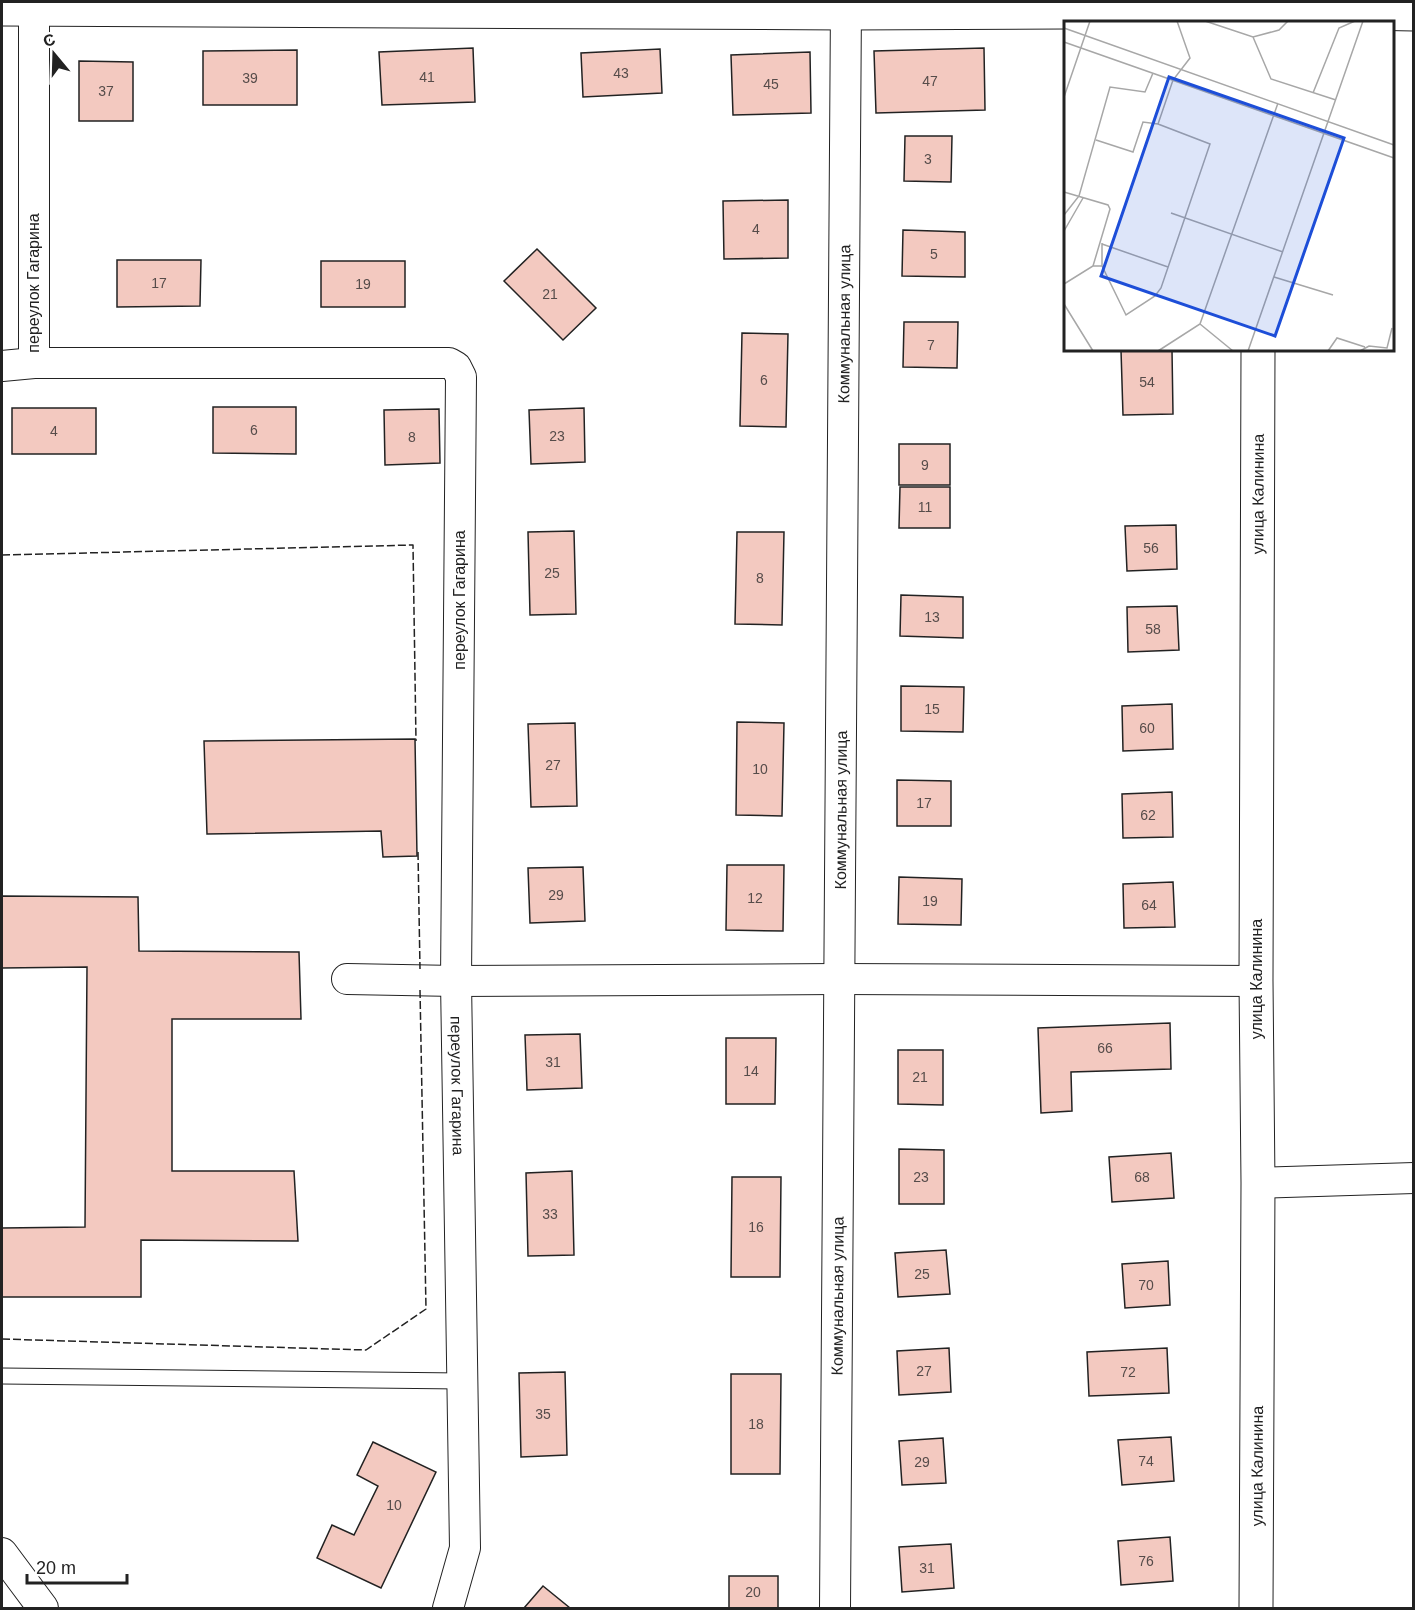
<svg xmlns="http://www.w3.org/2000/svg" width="1415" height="1610" font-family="Arial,sans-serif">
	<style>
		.building { fill: #f3c9c0; stroke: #222; stroke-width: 1.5 }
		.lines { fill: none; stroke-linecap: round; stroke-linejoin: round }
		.service-casing { stroke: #222; stroke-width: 17 }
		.minor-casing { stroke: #222; stroke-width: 32 }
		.tertiary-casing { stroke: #222; stroke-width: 35 }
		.service { stroke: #fff; stroke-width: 15 }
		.minor { stroke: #fff; stroke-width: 30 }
		.tertiary { stroke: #fff; stroke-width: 33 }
		.fence { stroke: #222; stroke-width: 1.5; stroke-dasharray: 8 3; stroke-linecap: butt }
		.labels { text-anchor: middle; stroke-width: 4.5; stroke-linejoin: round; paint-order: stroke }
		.number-label { font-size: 14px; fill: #564c4a }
		.street-label { font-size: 16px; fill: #222; stroke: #fff }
		.inset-road { fill: none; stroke: #a7a7a7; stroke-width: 1.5 }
		.view { fill: #1d4ed8; fill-opacity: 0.15; stroke: #1d4ed8; stroke-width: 3 }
		.inset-edge { fill: none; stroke: #222; stroke-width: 3 }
	</style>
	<rect width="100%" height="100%" fill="#fff"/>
	<!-- building -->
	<g class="building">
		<path d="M 473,48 L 475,102 L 382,105 L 379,52 Z"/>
		<path d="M 984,48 L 985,110 L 876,113 L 874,51 Z"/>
		<path d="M 660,49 L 662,93 L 583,97 L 581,53 Z"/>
		<path d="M 297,50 L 297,105 L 203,105 L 203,51 Z"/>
		<path d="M 810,52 L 811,113 L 733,115 L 731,55 Z"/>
		<path d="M 79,61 L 133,62 L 133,121 L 79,121 Z"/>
		<path d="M 905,136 L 952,136 L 951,182 L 904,181 Z"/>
		<path d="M 788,200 L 788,258 L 724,259 L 723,201 Z"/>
		<path d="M 903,230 L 965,232 L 965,277 L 902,276 Z"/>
		<path d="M 537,249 L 596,308 L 563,340 L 504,281 Z"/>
		<path d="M 117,260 L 201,260 L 200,306 L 117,307 Z"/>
		<rect x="321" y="261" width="84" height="46"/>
		<path d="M 904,322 L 958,322 L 957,368 L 903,367 Z"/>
		<path d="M 742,333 L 788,334 L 786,427 L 740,426 Z"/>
		<path d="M 1121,350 L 1172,350 L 1173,414 L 1123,415 Z"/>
		<path d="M 213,407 L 296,407 L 296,454 L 213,453 Z"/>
		<rect x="12" y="408" width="84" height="46"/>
		<path d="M 584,408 L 585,462 L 531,464 L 529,410 Z"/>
		<path d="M 439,409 L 440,463 L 385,465 L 384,410 Z"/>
		<rect x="899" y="444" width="51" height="41"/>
		<path d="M 900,487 L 950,487 L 950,528 L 899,528 Z"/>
		<path d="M 1176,525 L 1177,569 L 1127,571 L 1125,526 Z"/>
		<path d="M 574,531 L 576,614 L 530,615 L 528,532 Z"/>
		<path d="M 737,532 L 784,532 L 782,625 L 735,624 Z"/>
		<path d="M 901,595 L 963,597 L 963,638 L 900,636 Z"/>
		<path d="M 1177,606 L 1179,650 L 1128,652 L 1127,607 Z"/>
		<path d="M 901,686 L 964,687 L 963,732 L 901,731 Z"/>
		<path d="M 1172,704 L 1173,749 L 1123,751 L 1122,706 Z"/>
		<path d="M 737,722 L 784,723 L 782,816 L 736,815 Z"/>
		<path d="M 575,723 L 577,806 L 531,807 L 528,724 Z"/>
		<path d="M 415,739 L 417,856 L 383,857 L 381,831 L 207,834 L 204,741 Z"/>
		<path d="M 897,780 L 951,781 L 951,826 L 897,826 Z"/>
		<path d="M 1172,792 L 1173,837 L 1123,838 L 1122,794 Z"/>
		<path d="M 727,865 L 784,865 L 783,931 L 726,930 Z"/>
		<path d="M 583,867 L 585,921 L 530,923 L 528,868 Z"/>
		<path d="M 899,877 L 962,879 L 961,925 L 898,924 Z"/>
		<path d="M 1173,882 L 1175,927 L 1124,928 L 1123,884 Z"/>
		<path d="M 2,896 L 138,897 L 139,951 L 299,952 L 301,1019 L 172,1019 L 172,1171 L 294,1171 L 298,1241 L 141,1240 L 141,1297 L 2,1297 L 2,1228 L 85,1227 L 87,967 L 2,968 Z"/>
		<path d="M 1170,1023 L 1171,1069 L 1071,1072 L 1072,1111 L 1041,1113 L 1038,1028 Z"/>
		<path d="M 580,1034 L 582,1088 L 527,1090 L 525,1035 Z"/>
		<path d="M 726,1038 L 776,1038 L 775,1104 L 726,1104 Z"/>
		<path d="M 898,1050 L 943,1050 L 943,1105 L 898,1104 Z"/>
		<path d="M 899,1149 L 944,1150 L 944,1204 L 899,1204 Z"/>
		<path d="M 1171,1153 L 1174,1198 L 1112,1202 L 1109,1157 Z"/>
		<path d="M 572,1171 L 574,1255 L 528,1256 L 526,1173 Z"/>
		<path d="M 732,1177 L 781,1177 L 780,1277 L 731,1277 Z"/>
		<path d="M 946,1250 L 950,1294 L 898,1297 L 895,1253 Z"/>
		<path d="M 1168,1261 L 1170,1305 L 1125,1308 L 1122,1264 Z"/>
		<path d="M 949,1348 L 951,1392 L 899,1395 L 897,1351 Z"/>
		<path d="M 1167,1348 L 1169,1393 L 1089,1396 L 1087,1352 Z"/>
		<path d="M 565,1372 L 567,1455 L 521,1457 L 519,1373 Z"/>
		<path d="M 731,1374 L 781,1374 L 780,1474 L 731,1474 Z"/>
		<path d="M 1171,1437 L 1174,1481 L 1122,1485 L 1118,1440 Z"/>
		<path d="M 943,1438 L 946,1483 L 902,1485 L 899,1441 Z"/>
		<path d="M 373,1442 L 436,1472 L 381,1588 L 317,1558 L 332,1525 L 354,1535 L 378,1486 L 357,1475 Z"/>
		<path d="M 1170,1537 L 1173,1581 L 1121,1585 L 1118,1541 Z"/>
		<path d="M 951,1544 L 954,1588 L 902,1592 L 899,1547 Z"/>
		<rect x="729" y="1576" width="49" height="32"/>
		<path d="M 543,1586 L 570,1608 L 524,1608 Z"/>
	</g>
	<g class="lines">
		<defs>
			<path id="service" d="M 2,1376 L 462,1381"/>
			<g id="minor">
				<path id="s1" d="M 34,2 L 34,363 L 449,363 L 456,367 L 461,377 L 456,981 L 465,1548 L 448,1608"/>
				<path d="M 2,366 L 34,363"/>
				<path d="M 347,979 L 456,981 L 838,979 L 1256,981"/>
				<path d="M 1258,1183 L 1414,1178"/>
				<path d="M 2,1553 L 43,1608"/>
				<path id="s2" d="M 835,1608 L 846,2"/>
			</g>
			<g id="tertiary">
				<path d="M 2,9 L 846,13 L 1259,11 L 1414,14"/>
				<path id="s3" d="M 1256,1608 L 1258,1183 L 1256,981 L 1258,350"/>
			</g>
		</defs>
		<!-- service casing -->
		<use href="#service" class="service-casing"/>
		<!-- minor casing -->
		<use href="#minor" class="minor-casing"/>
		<!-- tertiary casing -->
		<use href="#tertiary" class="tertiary-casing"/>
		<!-- service -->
		<use href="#service" class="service"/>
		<!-- minor -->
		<use href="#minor" class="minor"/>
		<!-- tertiary -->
		<use href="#tertiary" class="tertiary"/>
		<!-- fence -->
		<g class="fence">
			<path d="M 2,555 L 413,545 L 416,741"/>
			<path d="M 418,852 L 420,969"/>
			<path d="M 2,1339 L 366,1350 L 426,1309 L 420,990"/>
		</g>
	</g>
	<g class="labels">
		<!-- number labels -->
		<g class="number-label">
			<text x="621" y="78">43</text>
			<text x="427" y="82">41</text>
			<text x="250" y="83">39</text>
			<text x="930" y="86">47</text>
			<text x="771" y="89">45</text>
			<text x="106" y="96">37</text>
			<text x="928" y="164">3</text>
			<text x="756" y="234">4</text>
			<text x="934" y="259">5</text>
			<text x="159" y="288">17</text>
			<text x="363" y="289">19</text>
			<text x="550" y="299">21</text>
			<text x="931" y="350">7</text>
			<text x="764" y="385">6</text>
			<text x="1147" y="387">54</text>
			<text x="254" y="435">6</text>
			<text x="54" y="436">4</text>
			<text x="557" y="441">23</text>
			<text x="412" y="442">8</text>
			<text x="925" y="470">9</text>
			<text x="925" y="512">11</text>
			<text x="1151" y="553">56</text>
			<text x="552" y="578">25</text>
			<text x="760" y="583">8</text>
			<text x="932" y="622">13</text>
			<text x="1153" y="634">58</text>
			<text x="932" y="714">15</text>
			<text x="1147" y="733">60</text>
			<text x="553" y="770">27</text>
			<text x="760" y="774">10</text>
			<text x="924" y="808">17</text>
			<text x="1148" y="820">62</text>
			<text x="556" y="900">29</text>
			<text x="755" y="903">12</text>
			<text x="930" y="906">19</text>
			<text x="1149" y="910">64</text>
			<text x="1105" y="1053">66</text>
			<text x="553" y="1067">31</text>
			<text x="751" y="1076">14</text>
			<text x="920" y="1082">21</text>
			<text x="921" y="1182">23</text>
			<text x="1142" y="1182">68</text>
			<text x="550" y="1219">33</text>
			<text x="756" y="1232">16</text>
			<text x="922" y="1279">25</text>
			<text x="1146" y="1290">70</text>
			<text x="924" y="1376">27</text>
			<text x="1128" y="1377">72</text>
			<text x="543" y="1419">35</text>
			<text x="756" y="1429">18</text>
			<text x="1146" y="1466">74</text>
			<text x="922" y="1467">29</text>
			<text x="394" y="1510">10</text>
			<text x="1146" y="1566">76</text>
			<text x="927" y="1573">31</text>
			<text x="753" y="1597">20</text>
		</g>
		<!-- street labels -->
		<g class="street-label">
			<text transform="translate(33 283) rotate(-90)" y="6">переулок Гагарина</text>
			<text dy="6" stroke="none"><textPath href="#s2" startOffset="1284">Коммунальная улица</textPath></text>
			<text dy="6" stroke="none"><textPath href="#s3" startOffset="1114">улица Калинина</textPath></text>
			<text transform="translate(459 600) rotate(-90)" y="6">переулок Гагарина</text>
			<text dy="6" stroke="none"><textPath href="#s2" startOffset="798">Коммунальная улица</textPath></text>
			<text transform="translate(1256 979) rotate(-90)" y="6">улица Калинина</text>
			<text dy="6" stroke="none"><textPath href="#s1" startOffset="1504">переулок Гагарина</textPath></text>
			<text dy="6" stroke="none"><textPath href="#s2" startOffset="312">Коммунальная улица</textPath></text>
			<text dy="6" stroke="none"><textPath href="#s3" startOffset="142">улица Калинина</textPath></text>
		</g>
	</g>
	<!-- overview -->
	<g transform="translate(1064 21)">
		<rect width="330" height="330" fill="#fff"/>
		<path class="inset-road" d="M 141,0 L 189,16 L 215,9 L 224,0M 0,7 L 330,124M 189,16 L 207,58 L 272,79M 0,21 L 330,137M 249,72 L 275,7 L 291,0M 0,76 L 26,0M 32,119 L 69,131 L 79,101 L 94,103M 0,171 L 44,184 L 46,188 L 29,245 L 0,263M 107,192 L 219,231M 0,194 L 15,175 L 46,66 L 81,71 L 89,52M 0,210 L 19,177M 38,222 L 38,245M 38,223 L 104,246M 29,245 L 38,245 L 62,294 L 91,275 L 97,267 L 146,123 L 94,103 L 109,59 L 126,37 L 113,0M 210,256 L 269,274M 0,283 L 29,330M 136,303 L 169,330M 94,330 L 136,303 L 214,82M 184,330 L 299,0M 264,330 L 273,317 L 301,326M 296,330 L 305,325 L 323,327 L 328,307"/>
		<path class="view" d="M 105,56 L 280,117 L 211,315 L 37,255 Z"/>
		<rect width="330" height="330" class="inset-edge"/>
	</g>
	<!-- border -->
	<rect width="1415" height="1610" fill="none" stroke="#222222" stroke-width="6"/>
	<!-- north arrow -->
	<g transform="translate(54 54) rotate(341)" stroke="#ffffff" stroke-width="4.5" paint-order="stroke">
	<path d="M0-4.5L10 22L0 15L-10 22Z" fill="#222222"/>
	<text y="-9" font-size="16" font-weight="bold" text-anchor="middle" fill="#222222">С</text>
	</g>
	<!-- scale -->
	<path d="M27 1574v9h100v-9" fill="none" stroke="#222222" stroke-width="3"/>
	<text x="36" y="1574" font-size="18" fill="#222222" stroke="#ffffff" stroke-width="4.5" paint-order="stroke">20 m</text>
</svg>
